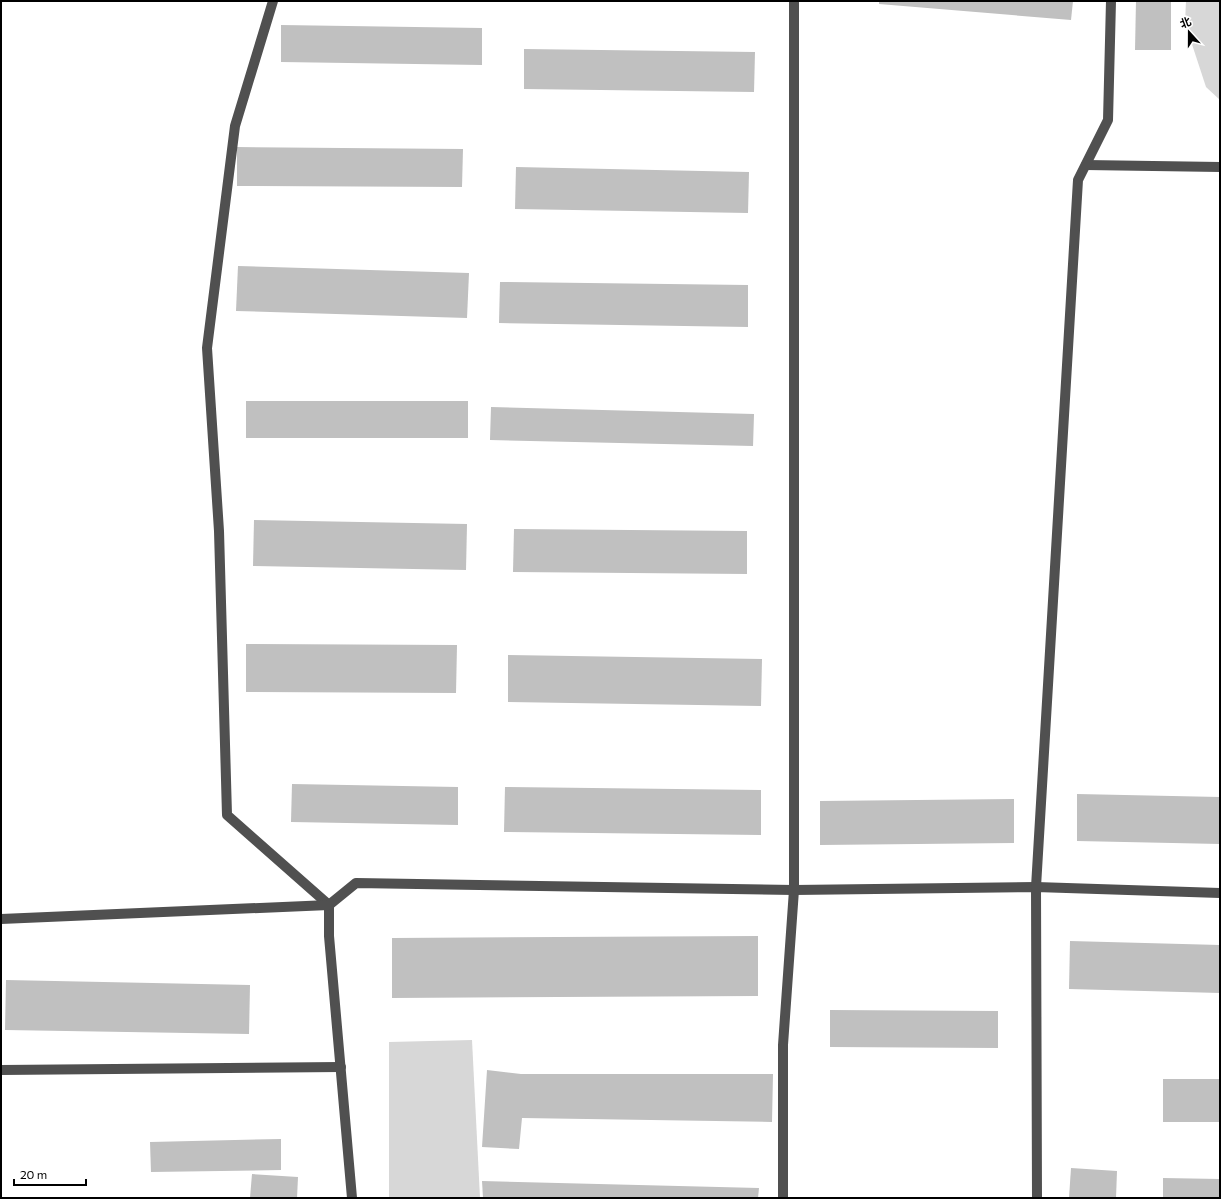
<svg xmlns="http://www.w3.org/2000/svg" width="1221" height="1199" font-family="Commissioner,'Noto Sans SC',sans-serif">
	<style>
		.green { fill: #d7d7d7 }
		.building { fill: #c0c0c0 }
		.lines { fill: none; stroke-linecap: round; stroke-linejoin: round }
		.minor { stroke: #505050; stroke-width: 10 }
	</style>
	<rect width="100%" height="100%" fill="#fff"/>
	<!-- green -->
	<g class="green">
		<path d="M 1186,1 L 1220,1 L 1220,100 L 1206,87 L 1185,23 Z"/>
		<path d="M 472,1040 L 480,1198 L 389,1198 L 389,1042 Z"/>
	</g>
	<!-- building -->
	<g class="building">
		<path d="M 879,1 L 1073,1 L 1071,20 L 879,4 Z"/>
		<path d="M 1136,1 L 1171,1 L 1171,50 L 1135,50 Z"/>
		<path d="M 281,25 L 482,28 L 482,65 L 281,62 Z"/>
		<path d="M 524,49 L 755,52 L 754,92 L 524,89 Z"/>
		<path d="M 237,147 L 463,149 L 462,187 L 237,186 Z"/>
		<path d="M 516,167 L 749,172 L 748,213 L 515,209 Z"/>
		<path d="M 238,266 L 469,273 L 467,318 L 236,311 Z"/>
		<path d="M 500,282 L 748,285 L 748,327 L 499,323 Z"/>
		<rect x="246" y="401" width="222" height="37"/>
		<path d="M 491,407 L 754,414 L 753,446 L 490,440 Z"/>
		<path d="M 254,520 L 467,524 L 466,570 L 253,566 Z"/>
		<path d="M 514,529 L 747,531 L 747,574 L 513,572 Z"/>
		<path d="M 246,644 L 457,645 L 456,693 L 246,692 Z"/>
		<path d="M 508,655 L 762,659 L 761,706 L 508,702 Z"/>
		<path d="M 292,784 L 458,787 L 458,825 L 291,822 Z"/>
		<path d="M 505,787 L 761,790 L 761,835 L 504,832 Z"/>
		<path d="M 1077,794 L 1220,797 L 1220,844 L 1077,841 Z"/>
		<path d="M 1014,799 L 1014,843 L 820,845 L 820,801 Z"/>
		<path d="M 758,936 L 758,996 L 392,998 L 392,938 Z"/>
		<path d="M 1070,941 L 1220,945 L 1220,993 L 1069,989 Z"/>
		<path d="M 6,980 L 250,985 L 249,1034 L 5,1030 Z"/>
		<path d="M 830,1010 L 998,1011 L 998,1048 L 830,1047 Z"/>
		<path d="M 487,1070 L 521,1074 L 773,1074 L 772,1122 L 522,1118 L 519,1149 L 482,1147 Z"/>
		<rect x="1163" y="1079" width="57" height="43"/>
		<path d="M 281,1139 L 281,1170 L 151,1172 L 150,1142 Z"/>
		<path d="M 1071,1168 L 1117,1171 L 1116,1198 L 1069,1198 Z"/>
		<path d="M 252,1174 L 298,1177 L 297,1198 L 250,1198 Z"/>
		<path d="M 1163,1178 L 1220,1179 L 1220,1198 L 1163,1198 Z"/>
		<path d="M 482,1181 L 759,1188 L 758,1198 L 483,1198 Z"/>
	</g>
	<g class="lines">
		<!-- minor -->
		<g class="minor">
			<path d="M 273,1 L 235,126 L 207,348 L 219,531 L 227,815 L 329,905 L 329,936 L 352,1198"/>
			<path d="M 1086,165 L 1220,167"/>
			<path d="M 1,919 L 329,905 L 356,883 L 794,890 L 1036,887 L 1220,893"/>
			<path d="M 1,1070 L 341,1067"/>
			<path d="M 783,1198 L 783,1045 L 794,890 L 794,1"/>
			<path d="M 1037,1198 L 1036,887 L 1078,180 L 1108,120 L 1111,1"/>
		</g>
	</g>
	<!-- border -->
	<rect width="1221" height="1199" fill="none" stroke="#000000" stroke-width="4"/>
	<!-- north arrow -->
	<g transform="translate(1189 32) rotate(339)" stroke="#ffffff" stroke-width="3" paint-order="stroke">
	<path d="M0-3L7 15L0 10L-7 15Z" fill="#000000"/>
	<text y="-6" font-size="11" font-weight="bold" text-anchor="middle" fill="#000000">北</text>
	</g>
	<!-- scale -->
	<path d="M14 1179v6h72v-6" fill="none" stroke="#000000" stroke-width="2"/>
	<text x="20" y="1179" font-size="12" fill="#000000" stroke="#ffffff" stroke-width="3" paint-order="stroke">20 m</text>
</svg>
